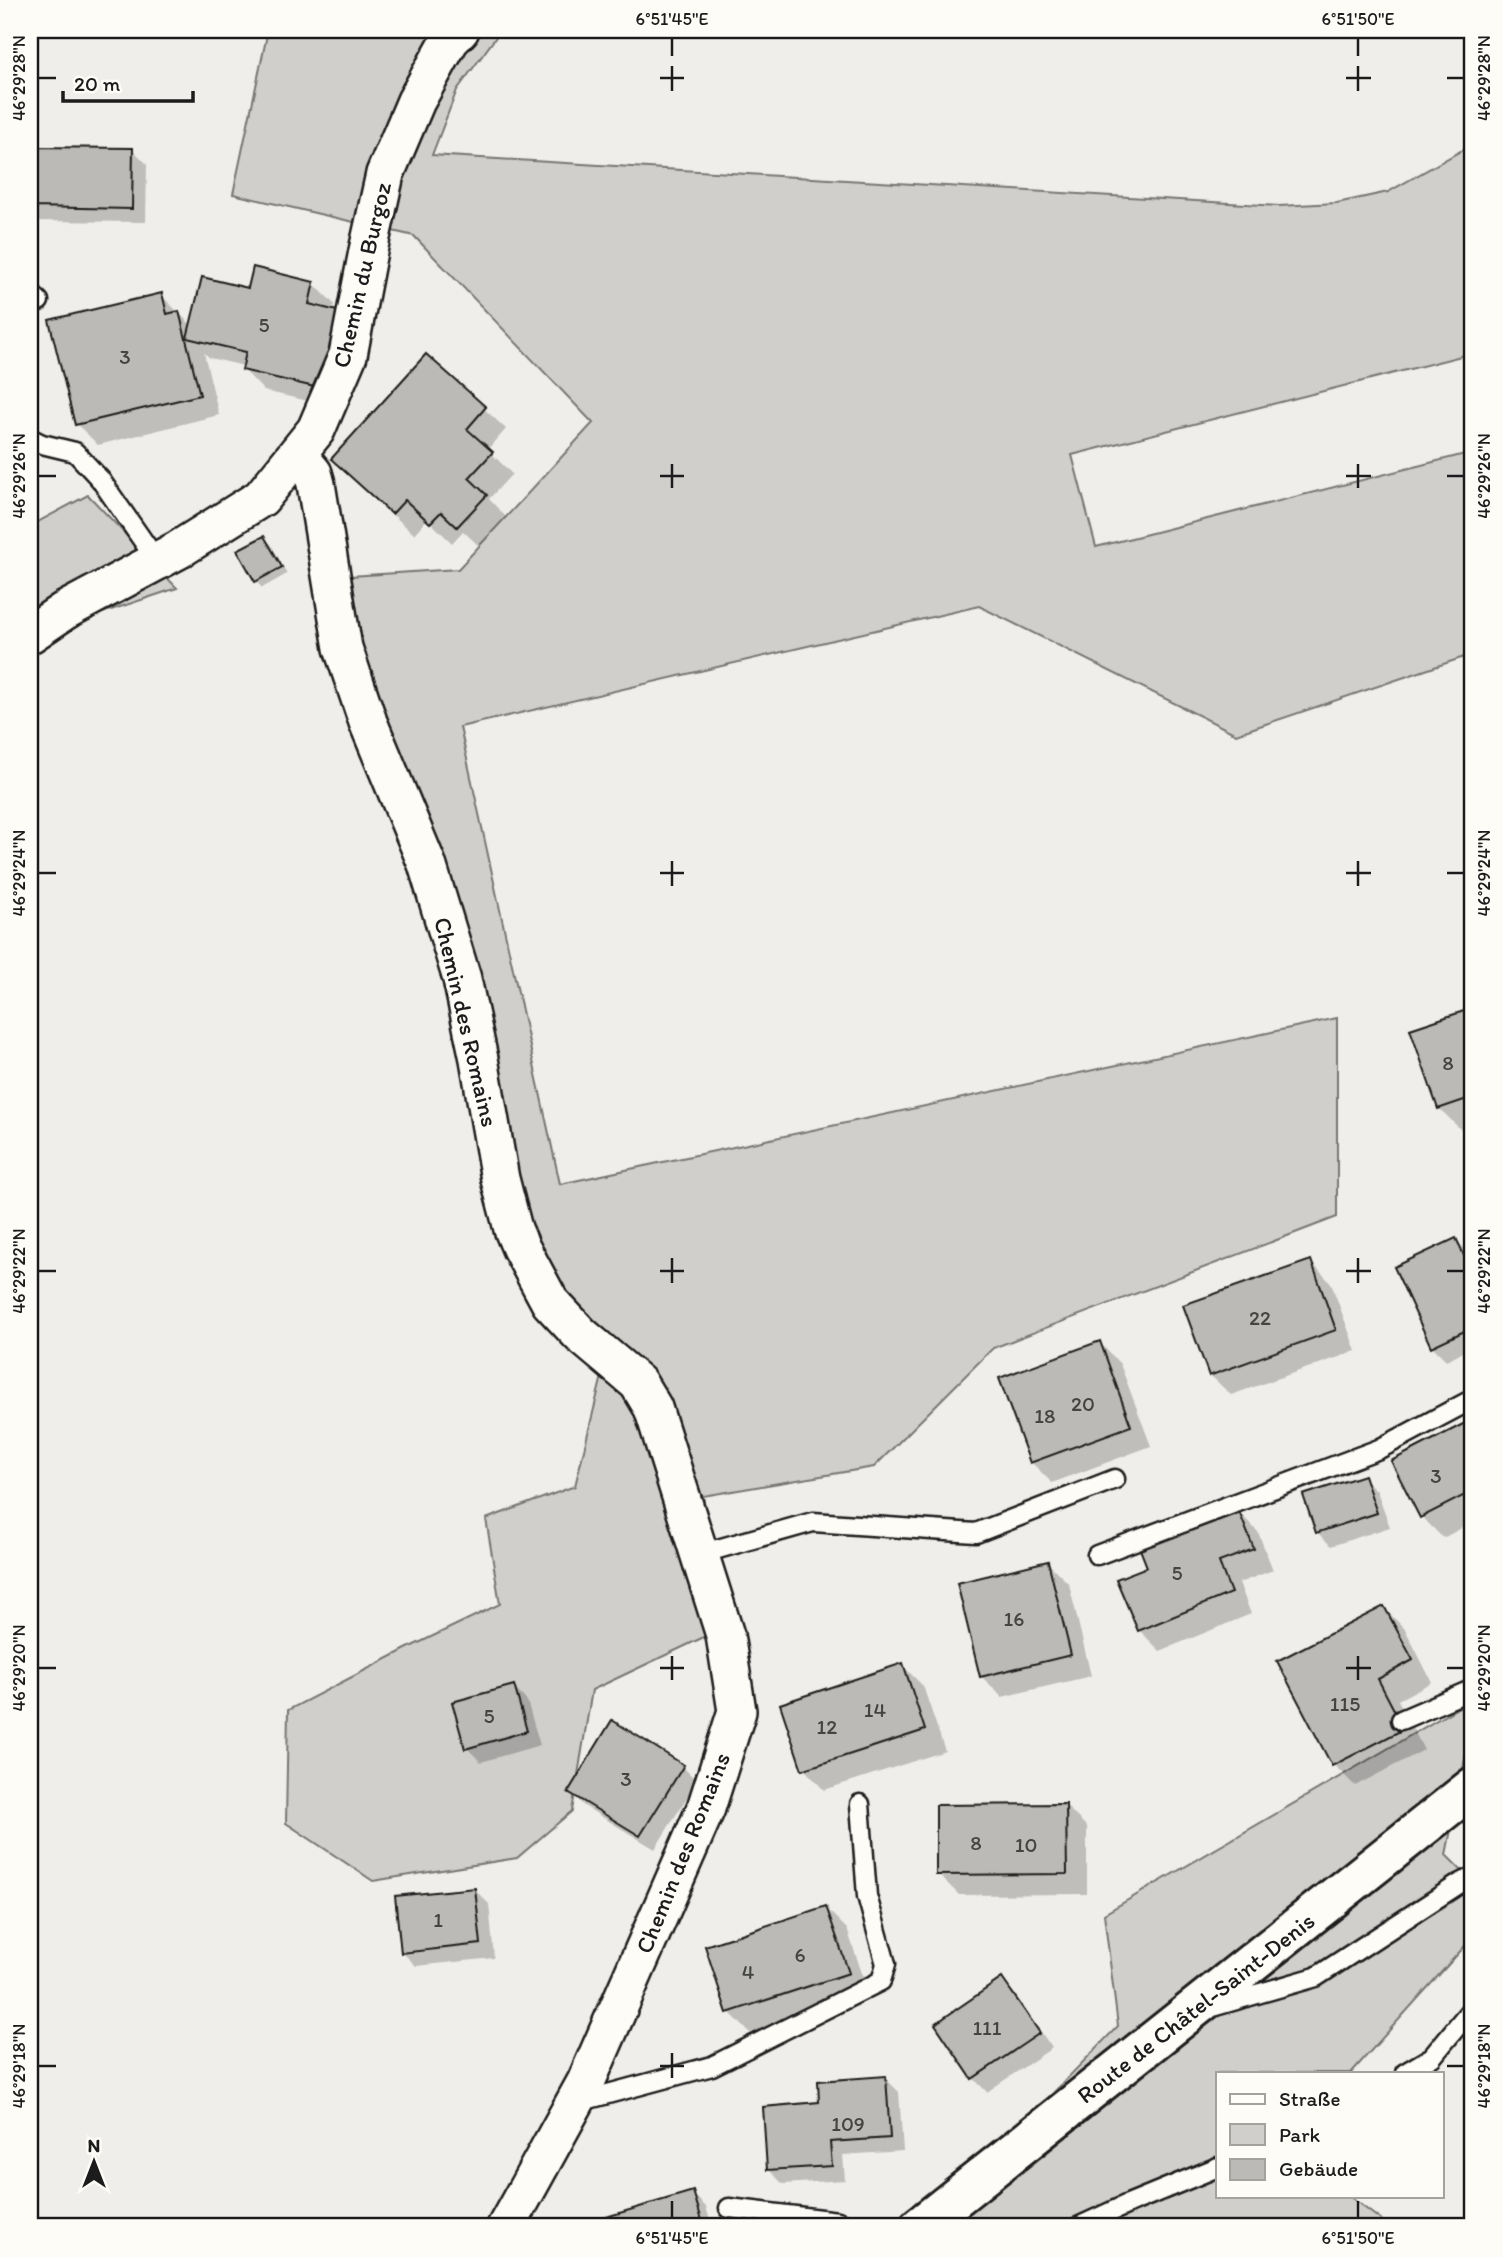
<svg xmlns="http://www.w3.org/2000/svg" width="1503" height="2257" font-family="Itim,sans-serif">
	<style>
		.green { fill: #d0cfcc; stroke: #767674; stroke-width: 2 }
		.shadow { fill: #0003 }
		.building { fill: #bbbab6; stroke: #1c1c1c; stroke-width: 2 }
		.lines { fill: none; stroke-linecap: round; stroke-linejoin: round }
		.lane-casing { stroke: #1c1c1c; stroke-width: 23 }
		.street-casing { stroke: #1c1c1c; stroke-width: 42 }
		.primary-casing { stroke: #1c1c1c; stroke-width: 44 }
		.lane { stroke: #fdfcf7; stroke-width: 18 }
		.street { stroke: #fdfcf7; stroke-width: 37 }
		.primary { stroke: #fdfcf7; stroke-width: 38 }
		.ticks { fill: none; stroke: #1c1c1c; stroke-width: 2.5 }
		.labels { text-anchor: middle; stroke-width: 6; stroke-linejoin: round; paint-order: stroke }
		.number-label { font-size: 21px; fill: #444442 }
		.street-label { font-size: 24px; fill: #1c1c1c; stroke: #fdfcf7 }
		.neatline { fill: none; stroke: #1c1c1c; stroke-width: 2.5 }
		.ticks-label { font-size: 18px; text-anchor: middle; fill: #1c1c1c }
	</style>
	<rect width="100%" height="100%" fill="#f0eeea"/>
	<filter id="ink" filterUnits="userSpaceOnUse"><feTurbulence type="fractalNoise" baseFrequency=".0143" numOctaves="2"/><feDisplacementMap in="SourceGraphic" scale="14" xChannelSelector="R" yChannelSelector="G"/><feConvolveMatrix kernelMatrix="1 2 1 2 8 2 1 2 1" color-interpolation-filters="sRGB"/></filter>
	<g filter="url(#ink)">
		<!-- green -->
		<g class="green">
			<path d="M 268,30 L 501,30 L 457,90 L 432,155 L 1279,206 L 1337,203 L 1388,192 L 1473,144 L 1473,353 L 1072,455 L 1096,547 L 1473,452 L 1473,654 L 1236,734 L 979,606 L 460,727 L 560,1184 L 1337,1018 L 1337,1217 L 993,1348 L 874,1467 L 703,1496 L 717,1569 L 704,1637 L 592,1690 L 572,1811 L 517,1858 L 373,1881 L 286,1823 L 288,1710 L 406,1649 L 500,1604 L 486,1519 L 575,1486 L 603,1372 L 524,1290 L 455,999 L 320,578 L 458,569 L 593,423 L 414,236 L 233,194 Z"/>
			<path d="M 88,495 L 177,588 L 57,628 L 30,655 L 30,526 Z"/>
			<path d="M 1473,1699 L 1473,1718 L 1446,1855 L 1473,1882 L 1473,1937 L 1351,2073 L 1218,2073 L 1218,2196 L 1349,2196 L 1390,2227 L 923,2227 L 1118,2026 L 1104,1914 Z"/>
		</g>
		<!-- shadow -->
		<g class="shadow">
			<path d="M 30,148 L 133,150 L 147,164 L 146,222 L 30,221 Z"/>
			<path d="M 313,283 L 334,304 L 333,311 L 344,409 L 264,391 L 244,370 L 244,366 L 210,358 L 204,353 L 219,415 L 98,445 L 77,424 L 161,295 L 192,326 L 249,290 Z"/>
			<path d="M 427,356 L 506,429 L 488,450 L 512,474 L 489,499 L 506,517 L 479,546 L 463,531 L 452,543 L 427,519 L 414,534 L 354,480 Z"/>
			<path d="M 264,538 L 271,544 L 287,574 L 262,588 L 256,581 Z"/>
			<path d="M 1473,1010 L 1473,1124 L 1460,1129 L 1439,1108 L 1413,1030 Z"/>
			<path d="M 1456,1240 L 1470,1254 L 1473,1261 L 1473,1347 L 1446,1360 L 1432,1346 Z"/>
			<path d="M 1311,1262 L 1331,1283 L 1356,1351 L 1231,1395 L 1210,1375 Z"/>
			<path d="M 1100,1343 L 1120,1364 L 1151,1446 L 1052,1483 L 1031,1462 Z"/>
			<path d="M 1473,1421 L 1473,1522 L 1443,1538 L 1422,1517 L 1393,1461 Z"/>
			<path d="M 1363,1477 L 1377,1491 L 1390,1527 L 1331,1546 L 1317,1532 Z"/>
			<path d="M 1238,1511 L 1258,1532 L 1273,1570 L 1239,1583 L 1251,1614 L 1160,1651 L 1139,1630 Z"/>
			<path d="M 1048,1563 L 1069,1584 L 1091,1676 L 1002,1697 L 982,1677 Z"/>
			<path d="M 1384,1608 L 1405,1629 L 1432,1682 L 1398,1700 L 1424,1750 L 1355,1786 L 1334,1765 L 1279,1662 Z"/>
			<path d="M 902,1665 L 923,1686 L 945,1751 L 824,1790 L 804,1769 L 783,1705 Z"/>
			<path d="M 513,1687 L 527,1701 L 540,1745 L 481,1762 L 467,1748 Z"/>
			<path d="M 613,1723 L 683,1767 L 697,1781 L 655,1849 L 584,1806 L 570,1792 Z"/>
			<path d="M 1066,1806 L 1087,1827 L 1087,1894 L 959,1895 L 938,1874 Z"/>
			<path d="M 475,1890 L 489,1904 L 494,1958 L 416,1966 L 402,1952 Z"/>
			<path d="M 826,1908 L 847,1929 L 869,1994 L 750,2033 L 729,2012 Z"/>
			<path d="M 1002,1980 L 1015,1994 L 1052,2048 L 987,2092 L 973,2078 Z"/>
			<path d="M 885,2078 L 899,2092 L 903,2151 L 843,2155 L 845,2180 L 783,2184 L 769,2170 L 821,2104 Z"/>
			<path d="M 692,2193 L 706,2207 L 712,2227 L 589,2227 L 588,2225 Z"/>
		</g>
		<!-- building -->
		<g class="building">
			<path d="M 30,147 L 133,148 L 132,209 L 30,207 Z"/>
			<path d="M 253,267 L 314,282 L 309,304 L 341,312 L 323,389 L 242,370 L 246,352 L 187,338 L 202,277 L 248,288 Z"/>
			<path d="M 162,293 L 167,314 L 179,311 L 200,395 L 75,425 L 49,320 Z"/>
			<path d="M 426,354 L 486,407 L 467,429 L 493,452 L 469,478 L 487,495 L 457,527 L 441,512 L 430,523 L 405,500 L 392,514 L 331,459 Z"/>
			<path d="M 264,536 L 282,567 L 255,582 L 237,550 Z"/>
			<path d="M 1473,1008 L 1473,1097 L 1438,1109 L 1410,1029 Z"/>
			<path d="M 1456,1238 L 1473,1275 L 1473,1327 L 1431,1347 L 1394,1267 Z"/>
			<path d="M 1311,1260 L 1336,1330 L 1209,1376 L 1183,1305 Z"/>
			<path d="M 1100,1341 L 1131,1426 L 1030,1463 L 999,1378 Z"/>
			<path d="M 1473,1419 L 1473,1491 L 1420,1518 L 1391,1461 Z"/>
			<path d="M 1364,1475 L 1377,1513 L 1316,1533 L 1303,1495 Z"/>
			<path d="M 1238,1509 L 1254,1549 L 1219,1562 L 1231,1593 L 1138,1631 L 1116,1579 L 1147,1567 L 1140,1549 Z"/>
			<path d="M 1048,1561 L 1071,1655 L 980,1677 L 957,1583 Z"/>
			<path d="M 1384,1606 L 1413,1660 L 1378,1679 L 1404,1729 L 1332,1766 L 1277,1661 Z"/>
			<path d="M 903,1663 L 925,1730 L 802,1770 L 780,1704 Z"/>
			<path d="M 514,1685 L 527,1731 L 465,1749 L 452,1702 Z"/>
			<path d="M 612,1720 L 684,1765 L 640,1836 L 568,1792 Z"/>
			<path d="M 1066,1804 L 1067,1874 L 936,1875 L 936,1805 Z"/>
			<path d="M 475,1888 L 481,1944 L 401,1953 L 395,1896 Z"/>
			<path d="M 826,1906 L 849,1973 L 727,2013 L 705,1946 Z"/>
			<path d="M 1002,1978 L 1040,2033 L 972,2079 L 935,2024 Z"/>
			<path d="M 886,2076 L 890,2138 L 830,2142 L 832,2166 L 767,2170 L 763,2107 L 819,2102 L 818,2081 Z"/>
			<path d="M 693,2191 L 704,2227 L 587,2227 L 586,2223 Z"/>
		</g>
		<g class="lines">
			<defs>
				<g id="lane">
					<path d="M 30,293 L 39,301"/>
					<path d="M 30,438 L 42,444 L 75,452 L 100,479 L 157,561"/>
					<path d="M 700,1554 L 813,1522 L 976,1533 L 1115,1479"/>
					<path d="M 1097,1555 L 1379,1449 L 1473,1399"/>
					<path d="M 1401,1720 L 1473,1689"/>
					<path d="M 1212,2007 L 1316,1977 L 1459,1884 L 1473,1877"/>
					<path d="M 1405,2073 L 1432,2057 L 1473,2007"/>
					<path d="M 578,2102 L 712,2066 L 881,1981 L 886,1964 L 867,1896 L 860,1804"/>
					<path d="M 729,2208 L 838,2221 L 847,2227"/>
					<path d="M 1078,2227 L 1128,2204 L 1218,2167"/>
				</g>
				<g id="street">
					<path d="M 298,455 L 313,473 L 316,484 L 343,648 L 368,722 L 427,864 L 462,979 L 479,1059 L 500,1179 L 513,1229 L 521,1248 L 550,1302 L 581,1335 L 638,1383 L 653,1408 L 725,1635 L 737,1711 L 706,1808 L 586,2082 L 506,2227"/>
					<path d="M 30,634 L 64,611 L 178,550 L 261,498 L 316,430 L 348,355 L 368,251 L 385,174 L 416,101 L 450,40 L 460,30"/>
				</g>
				<path id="primary" d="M 919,2227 L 1473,1787"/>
			</defs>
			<!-- lane casing -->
			<use href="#lane" class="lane-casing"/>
			<!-- street casing -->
			<use href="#street" class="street-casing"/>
			<!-- primary casing -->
			<use href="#primary" class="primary-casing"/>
			<!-- lane -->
			<use href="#lane" class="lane"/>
			<!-- street -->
			<use href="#street" class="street"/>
			<!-- primary -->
			<use href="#primary" class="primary"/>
		</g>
	</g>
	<!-- ticks -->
	<path class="ticks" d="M 672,38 L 672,56M 1358,38 L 1358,56M 672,66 L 672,91M 1358,66 L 1358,91M 38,78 L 56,78M 660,78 L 684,78M 1346,78 L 1371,78M 1447,78 L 1464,78M 672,464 L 672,488M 1358,464 L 1358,488M 38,476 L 56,476M 660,476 L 684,476M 1346,476 L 1371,476M 1447,476 L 1464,476M 672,861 L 672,886M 1358,861 L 1358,886M 38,873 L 56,873M 660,873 L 684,873M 1346,873 L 1371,873M 1447,873 L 1464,873M 672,1258 L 672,1283M 1358,1258 L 1358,1283M 38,1271 L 56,1271M 660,1271 L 684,1271M 1346,1271 L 1371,1271M 1447,1271 L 1464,1271M 672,1656 L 672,1680M 1358,1656 L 1358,1680M 38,1668 L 56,1668M 660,1668 L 684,1668M 1346,1668 L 1371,1668M 1447,1668 L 1464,1668M 672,2053 L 672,2078M 38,2066 L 56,2066M 660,2066 L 684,2066M 1447,2066 L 1464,2066M 672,2201 L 672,2218M 1358,2201 L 1358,2218"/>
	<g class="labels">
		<!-- number labels -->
		<g class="number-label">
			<text x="264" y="332">5</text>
			<text x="125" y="364">3</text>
			<text x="1448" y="1070">8</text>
			<text x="1260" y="1325">22</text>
			<text x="1083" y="1411">20</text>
			<text x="1045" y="1423">18</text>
			<text x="1436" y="1483">3</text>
			<text x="1177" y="1580">5</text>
			<text x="1014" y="1626">16</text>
			<text x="1345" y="1711">115</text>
			<text x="875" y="1717">14</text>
			<text x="489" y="1723">5</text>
			<text x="827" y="1734">12</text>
			<text x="626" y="1786">3</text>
			<text x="976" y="1850">8</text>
			<text x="1026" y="1852">10</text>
			<text x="438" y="1927">1</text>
			<text x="800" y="1962">6</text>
			<text x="748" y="1979">4</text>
			<text x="987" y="2035">111</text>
			<text x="848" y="2131">109</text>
		</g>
		<!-- street labels -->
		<g class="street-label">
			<text transform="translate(362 275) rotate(-77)" y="8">Chemin du Burgoz</text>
			<text transform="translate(466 1022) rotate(77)" y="8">Chemin des Romains</text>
			<text transform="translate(683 1853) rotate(-68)" y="8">Chemin des Romains</text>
			<text transform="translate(1196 2008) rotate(-38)" y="8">Route de Châtel-Saint-Denis</text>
		</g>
	</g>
	<!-- margin -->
	<rect width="1503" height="2257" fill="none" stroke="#fdfcf7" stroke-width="77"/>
	<!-- legend -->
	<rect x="1216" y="2072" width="228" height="126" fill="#fdfcf7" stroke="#a3a29f" stroke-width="2"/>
	<rect x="1230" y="2094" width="35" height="10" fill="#fdfcf7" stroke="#a3a29f" stroke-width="2"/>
	<text x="1279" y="2106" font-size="21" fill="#1c1c1c">Straße</text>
	<rect x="1230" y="2124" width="35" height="21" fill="#d0cfcc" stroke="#a3a29f" stroke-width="2"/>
	<text x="1279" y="2142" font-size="21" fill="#1c1c1c">Park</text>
	<rect x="1230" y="2159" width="35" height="21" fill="#bbbab6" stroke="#a3a29f" stroke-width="2"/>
	<text x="1279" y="2176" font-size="21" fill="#1c1c1c">Gebäude</text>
	<!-- north arrow -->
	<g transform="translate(94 2162)" stroke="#fdfcf7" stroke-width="5" paint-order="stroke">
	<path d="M0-5L12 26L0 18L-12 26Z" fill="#1c1c1c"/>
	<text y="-10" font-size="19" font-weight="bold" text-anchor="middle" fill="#1c1c1c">N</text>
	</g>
	<!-- scale -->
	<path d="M63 91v10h130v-10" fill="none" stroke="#1c1c1c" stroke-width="3.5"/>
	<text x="74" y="91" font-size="21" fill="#1c1c1c" stroke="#fdfcf7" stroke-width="5" paint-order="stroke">20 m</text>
	<rect x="38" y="38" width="1426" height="2180" class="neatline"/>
	<g class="ticks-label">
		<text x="672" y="25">6°51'45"E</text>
		<text x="1358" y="25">6°51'50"E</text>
		<text transform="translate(19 78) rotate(-90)" y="6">46°29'28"N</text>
		<text transform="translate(1484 78) rotate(-90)" y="6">46°29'28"N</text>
		<text transform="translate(19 476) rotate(-90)" y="6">46°29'26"N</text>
		<text transform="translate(1484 476) rotate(-90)" y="6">46°29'26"N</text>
		<text transform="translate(19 873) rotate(-90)" y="6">46°29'24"N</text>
		<text transform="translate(1484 873) rotate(-90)" y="6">46°29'24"N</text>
		<text transform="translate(19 1271) rotate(-90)" y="6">46°29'22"N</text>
		<text transform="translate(1484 1271) rotate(-90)" y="6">46°29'22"N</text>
		<text transform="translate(19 1668) rotate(-90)" y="6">46°29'20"N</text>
		<text transform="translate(1484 1668) rotate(-90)" y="6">46°29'20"N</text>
		<text transform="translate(19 2066) rotate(-90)" y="6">46°29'18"N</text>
		<text transform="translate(1484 2066) rotate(-90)" y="6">46°29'18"N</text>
		<text x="672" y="2244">6°51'45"E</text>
		<text x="1358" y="2244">6°51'50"E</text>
	</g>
</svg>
